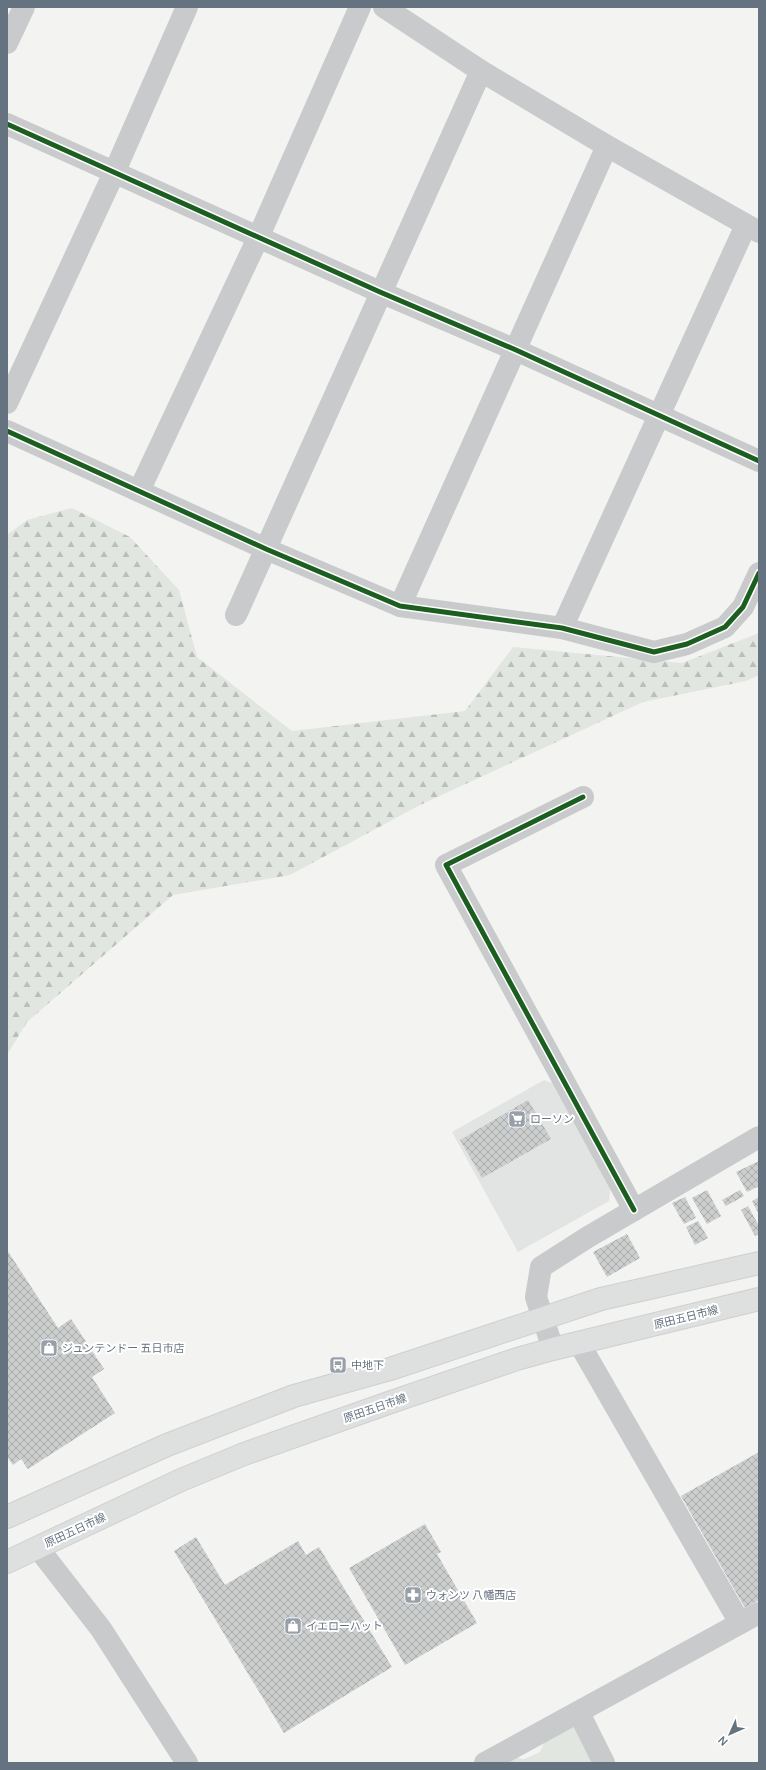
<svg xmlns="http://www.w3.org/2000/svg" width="766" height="1770" font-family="Manrope,'Noto Sans JP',sans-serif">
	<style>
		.built { fill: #e2e3e3 }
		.forest { fill: url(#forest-firs) }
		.green { fill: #e2e6e0 }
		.building { fill: url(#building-cross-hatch) }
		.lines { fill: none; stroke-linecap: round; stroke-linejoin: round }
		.secondary-casing { stroke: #cfcfd0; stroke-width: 24 }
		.street { stroke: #c8cacb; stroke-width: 22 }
		.secondary { stroke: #dedfdf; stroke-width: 22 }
		.cycleway-casing { stroke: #fff; stroke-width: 8 }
		.cycleway { stroke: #1b5e20; stroke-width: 5 }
		.labels { text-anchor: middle; stroke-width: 4; stroke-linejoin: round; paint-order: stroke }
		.poi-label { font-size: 11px; fill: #657280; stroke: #fff; text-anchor: start }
		.street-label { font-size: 11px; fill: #657280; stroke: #fff }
	</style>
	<defs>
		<pattern id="forest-firs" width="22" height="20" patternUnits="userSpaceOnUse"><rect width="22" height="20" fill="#e2e6e0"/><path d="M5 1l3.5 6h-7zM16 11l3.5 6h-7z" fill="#bbbfbb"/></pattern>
		<pattern id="building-cross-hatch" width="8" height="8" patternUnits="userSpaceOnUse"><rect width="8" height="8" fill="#cccece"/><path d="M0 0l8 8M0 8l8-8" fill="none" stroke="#a9acac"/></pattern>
	</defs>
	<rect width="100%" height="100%" fill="#f3f3f2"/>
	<!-- built -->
	<path class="built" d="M 544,1080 L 555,1084 L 611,1181 L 609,1201 L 518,1252 L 452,1132 Z"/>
	<!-- forest -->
	<path class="forest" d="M 72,508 L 130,537 L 179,590 L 197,657 L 292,731 L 465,711 L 513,647 L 682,663 L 759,633 L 759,675 L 746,681 L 643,702 L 420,805 L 290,875 L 173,895 L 27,1022 L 7,1055 L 7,535 L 27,520 Z"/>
	<!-- green -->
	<path class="green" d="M 575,1724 L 595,1763 L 502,1763 L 513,1757 L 524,1759 L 540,1752 L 545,1740 Z"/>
	<!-- building -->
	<g class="building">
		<path d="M 528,1100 L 551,1139 L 482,1178 L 460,1140 Z"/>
		<path d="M 759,1161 L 759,1186 L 747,1192 L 736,1172 Z"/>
		<path d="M 707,1190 L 721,1216 L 707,1224 L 692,1198 Z"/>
		<path d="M 740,1190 L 744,1196 L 726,1206 L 722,1200 Z"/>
		<path d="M 685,1197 L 696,1218 L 684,1224 L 672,1203 Z"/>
		<path d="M 759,1197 L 759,1215 L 752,1201 Z"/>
		<path d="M 748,1206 L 759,1226 L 759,1234 L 755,1236 L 741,1210 Z"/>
		<path d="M 698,1221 L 708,1238 L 695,1245 L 686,1227 Z"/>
		<path d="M 627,1234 L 640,1258 L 607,1277 L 593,1252 Z"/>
		<path d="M 7,1250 L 58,1328 L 71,1319 L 104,1369 L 92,1377 L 115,1413 L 28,1469 L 21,1459 L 13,1465 L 8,1458 L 7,1459 Z"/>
		<path d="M 759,1452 L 759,1600 L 745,1608 L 681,1496 Z"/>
		<path d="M 425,1524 L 441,1552 L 437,1554 L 477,1623 L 405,1665 L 349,1568 Z"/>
		<path d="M 196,1537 L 225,1585 L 298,1541 L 306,1555 L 319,1547 L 392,1667 L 284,1733 L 174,1551 Z"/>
	</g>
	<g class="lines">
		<defs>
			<g id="secondary">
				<path d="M 7,1517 L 167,1445 L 294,1396 L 390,1369 L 601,1299 L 759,1263"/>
				<path d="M 7,1562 L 181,1480 L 244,1454 L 394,1401 L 517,1359 L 553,1349 L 759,1299"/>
			</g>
		</defs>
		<!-- secondary casing -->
		<use href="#secondary" class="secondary-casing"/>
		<!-- street -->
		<g class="street">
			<path d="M 384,7 L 481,71 L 607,146 L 759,232"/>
			<path d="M 7,43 L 24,7"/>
			<path d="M 7,124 L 380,292 L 516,350 L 759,461"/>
			<path d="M 7,403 L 114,173 L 187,7"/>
			<path d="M 7,431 L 266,549 L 400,606 L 562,628 L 654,652 L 687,644 L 725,627 L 743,607 L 759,573"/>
			<path d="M 139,491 L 258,238 L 360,7"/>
			<path d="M 400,606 L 607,146"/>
			<path d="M 236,615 L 481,71"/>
			<path d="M 562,628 L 746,225"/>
			<path d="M 583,797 L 446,865 L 634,1210"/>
			<path d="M 579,1343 L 740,1623"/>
			<path d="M 553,1349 L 536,1297 L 541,1267 L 588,1237 L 759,1137"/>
			<path d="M 38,1548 L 101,1629 L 187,1763"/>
			<path d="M 579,1713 L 604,1763"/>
			<path d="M 485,1763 L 759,1613"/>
		</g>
		<!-- secondary -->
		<use href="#secondary" class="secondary"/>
		<defs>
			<g id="cycleway">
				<path d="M 7,124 L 380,292 L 516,350 L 759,461"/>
				<path d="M 7,431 L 266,549 L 400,606 L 562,628 L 654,652 L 687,644 L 725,627 L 743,607 L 759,573"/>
				<path d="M 583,797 L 446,865 L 634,1210"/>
			</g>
		</defs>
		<!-- cycleway casing -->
		<use href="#cycleway" class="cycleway-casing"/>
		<!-- cycleway -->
		<use href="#cycleway" class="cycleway"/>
	</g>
	<!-- icons -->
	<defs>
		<symbol id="supermarket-square" viewBox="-11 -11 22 22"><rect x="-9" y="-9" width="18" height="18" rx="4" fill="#979fa8" stroke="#fff"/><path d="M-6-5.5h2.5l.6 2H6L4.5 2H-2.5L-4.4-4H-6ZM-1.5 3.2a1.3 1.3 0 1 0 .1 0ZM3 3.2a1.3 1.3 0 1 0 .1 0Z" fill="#fff"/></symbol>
		<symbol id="shop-square" viewBox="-11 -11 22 22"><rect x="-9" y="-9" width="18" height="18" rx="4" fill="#979fa8" stroke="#fff"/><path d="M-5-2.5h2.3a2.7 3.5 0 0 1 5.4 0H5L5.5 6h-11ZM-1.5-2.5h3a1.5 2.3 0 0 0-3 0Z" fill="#fff"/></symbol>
		<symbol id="bus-square" viewBox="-11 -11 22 22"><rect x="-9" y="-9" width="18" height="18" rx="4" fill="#979fa8" stroke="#fff"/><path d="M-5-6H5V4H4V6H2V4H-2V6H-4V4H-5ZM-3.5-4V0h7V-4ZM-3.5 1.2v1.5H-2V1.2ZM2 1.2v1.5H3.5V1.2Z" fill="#fff"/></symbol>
		<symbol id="pharmacy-square" viewBox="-11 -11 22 22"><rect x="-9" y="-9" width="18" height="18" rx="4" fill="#979fa8" stroke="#fff"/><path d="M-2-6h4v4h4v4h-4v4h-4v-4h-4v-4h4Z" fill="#fff"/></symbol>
	</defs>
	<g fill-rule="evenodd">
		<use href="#supermarket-square" x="507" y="1109" width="20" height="20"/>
		<use href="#shop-square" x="39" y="1338" width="20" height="20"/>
		<use href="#bus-square" x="328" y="1355" width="20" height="20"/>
		<use href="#pharmacy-square" x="403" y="1585" width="20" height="20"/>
		<use href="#shop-square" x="283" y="1616" width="20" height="20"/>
	</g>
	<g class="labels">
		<!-- poi labels -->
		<g class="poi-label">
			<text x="530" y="1123">ローソン</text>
			<text x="62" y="1352">ジュンテンドー 五日市店</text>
			<text x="351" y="1369">中地下</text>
			<text x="426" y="1599">ウォンツ 八幡西店</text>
			<text x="306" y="1630">イエローハット</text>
		</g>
		<!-- street labels -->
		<g class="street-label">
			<text transform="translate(686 1317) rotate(-14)" y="4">原田五日市線</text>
			<text transform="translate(375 1408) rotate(-19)" y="4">原田五日市線</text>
			<text transform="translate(75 1530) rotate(-25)" y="4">原田五日市線</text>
		</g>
	</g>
	<!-- border -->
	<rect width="766" height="1770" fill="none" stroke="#657280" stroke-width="16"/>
	<!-- north arrow -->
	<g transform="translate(730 1734) rotate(225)" stroke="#ffffff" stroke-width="3" paint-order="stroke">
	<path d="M0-3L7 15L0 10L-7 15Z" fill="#657280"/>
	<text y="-6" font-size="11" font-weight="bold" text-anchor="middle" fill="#657280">N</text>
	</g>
</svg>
